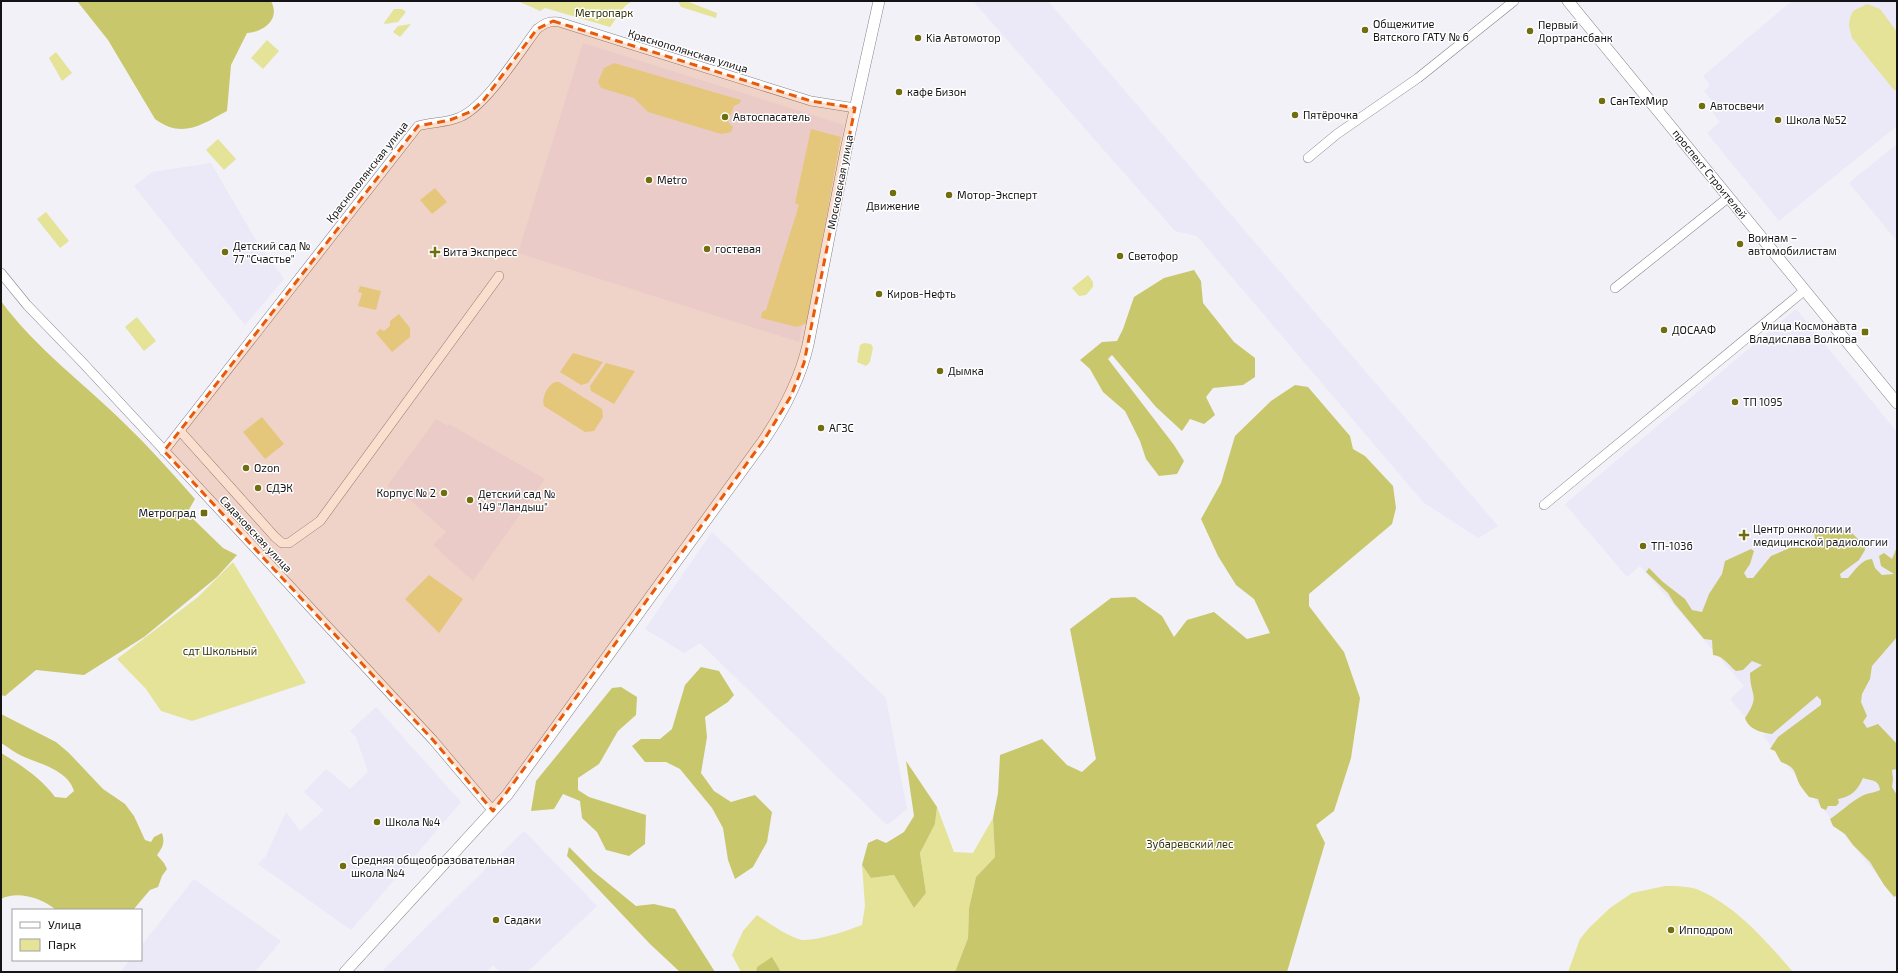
<svg xmlns="http://www.w3.org/2000/svg" width="1898" height="973" font-family="'Exo 2',sans-serif">
	<style>
		.built { fill: #ebe8f7 }
		.green { fill: #e4e397 }
		.forest { fill: #c8c76b }
		.lines { fill: none; stroke-linecap: round; stroke-linejoin: round }
		.minor-casing { stroke: #818087; stroke-width: 10 }
		.major-casing { stroke: #818087; stroke-width: 12 }
		.minor { stroke: #fff; stroke-width: 9 }
		.major { stroke: #fff; stroke-width: 11 }
		.marked { fill: #e8590c; fill-opacity: 0.2; stroke: #e8590c; stroke-width: 3; stroke-dasharray: 8 5; stroke-linejoin: round }
		.poi-dot { fill: #706e0e; stroke: #fff; stroke-width: 1.5 }
		.labels { text-anchor: middle; stroke-width: 3; stroke-linejoin: round; paint-order: stroke }
		.park-label { font-size: 11px; fill: #33320a; stroke: #fff }
		.poi-label { font-size: 11px; fill: #141416; stroke: #fff; text-anchor: start }
		.street-label { font-size: 11px; fill: #141416; stroke: #fff }
	</style>
	<rect width="100%" height="100%" fill="#f2f1f8"/>
	<!-- built -->
	<g class="built">
		<path d="M 973,1 L 1048,1 L 1498,526 L 1478,538 L 1423,502 L 1197,236 L 1175,231 Z"/>
		<path d="M 1792,1 L 1897,1 L 1897,126 L 1779,221 L 1707,133 L 1720,122 L 1713,113 L 1718,108 L 1704,91 L 1710,85 L 1703,76 Z"/>
		<path d="M 583,43 L 844,125 L 799,342 L 518,253 Z"/>
		<path d="M 1897,144 L 1897,241 L 1849,183 Z"/>
		<path d="M 211,163 L 257,242 L 284,279 L 245,325 L 134,186 L 152,172 Z"/>
		<path d="M 1796,309 L 1897,432 L 1897,612 L 1756,730 L 1730,699 L 1744,686 L 1640,566 L 1627,577 L 1565,504 Z"/>
		<path d="M 436,419 L 448,426 L 449,424 L 545,479 L 473,581 L 433,545 L 446,532 L 411,501 L 387,486 Z"/>
		<path d="M 712,532 L 886,698 L 907,809 L 887,825 L 700,643 L 684,653 L 645,629 Z"/>
		<path d="M 1897,624 L 1897,899 L 1763,736 Z"/>
		<path d="M 376,707 L 461,802 L 351,930 L 258,864 L 266,856 L 286,812 L 300,831 L 324,810 L 304,792 L 326,769 L 350,789 L 368,772 L 356,737 L 350,731 Z"/>
		<path d="M 524,831 L 597,906 L 527,972 L 500,972 L 493,965 L 486,972 L 385,972 L 383,970 Z"/>
		<path d="M 194,879 L 281,941 L 255,972 L 120,972 L 130,960 L 141,960 L 141,946 Z"/>
	</g>
	<!-- green -->
	<g class="green">
		<path d="M 518,1 L 632,1 L 625,6 L 610,27 L 545,8 L 540,11 Z"/>
		<path d="M 678,1 L 686,1 L 717,13 L 716,18 L 681,7 Z"/>
		<path d="M 1867,4 L 1880,9 L 1897,32 L 1897,90 L 1894,90 L 1852,38 L 1849,26 L 1850,18 L 1853,11 Z"/>
		<path d="M 394,9 L 402,9 L 406,12 L 398,22 L 385,24 L 384,23 Z"/>
		<path d="M 411,24 L 400,37 L 393,32 L 398,26 Z"/>
		<path d="M 267,40 L 279,51 L 263,69 L 251,58 Z"/>
		<path d="M 56,52 L 72,73 L 62,81 L 49,58 Z"/>
		<path d="M 614,63 L 741,100 L 740,103 L 734,106 L 728,122 L 733,127 L 731,132 L 721,134 L 648,112 L 634,98 L 601,88 L 598,82 L 604,68 Z"/>
		<path d="M 811,129 L 841,137 L 807,323 L 797,327 L 761,318 L 762,312 L 766,310 L 799,205 L 795,203 Z"/>
		<path d="M 218,139 L 236,159 L 224,170 L 206,150 Z"/>
		<path d="M 435,188 L 447,202 L 432,214 L 420,200 Z"/>
		<path d="M 46,212 L 69,241 L 60,248 L 37,219 Z"/>
		<path d="M 1088,275 L 1093,282 L 1093,287 L 1086,295 L 1079,296 L 1072,288 Z"/>
		<path d="M 360,286 L 381,291 L 376,310 L 358,306 L 362,293 L 358,292 Z"/>
		<path d="M 399,314 L 410,328 L 410,337 L 392,352 L 376,333 L 380,329 L 384,331 L 390,326 L 390,321 Z"/>
		<path d="M 137,317 L 156,341 L 144,351 L 125,327 Z"/>
		<path d="M 864,343 L 871,344 L 873,348 L 870,362 L 866,366 L 857,362 L 860,345 Z"/>
		<path d="M 573,353 L 603,362 L 588,383 L 581,385 L 560,372 Z"/>
		<path d="M 606,363 L 635,371 L 614,404 L 591,391 L 590,386 Z"/>
		<path d="M 555,382 L 559,382 L 602,409 L 603,417 L 594,431 L 585,432 L 544,406 C 541,398 547,386 555,382 Z"/>
		<path d="M 262,417 L 284,444 L 265,459 L 243,432 Z"/>
		<path d="M 233,562 L 306,683 L 192,721 L 161,711 L 146,689 L 117,659 L 198,597 Z"/>
		<path d="M 429,575 L 463,599 L 439,633 L 405,599 Z"/>
		<path d="M 937,807 L 954,852 L 973,853 L 993,818 L 995,857 L 976,877 L 969,908 L 968,938 L 955,972 L 781,972 L 772,958 L 757,967 L 756,972 L 741,972 L 732,955 L 743,931 L 757,915 C 767,922 793,940 804,940 C 820,940 846,931 862,925 L 865,906 L 862,865 L 871,878 L 894,875 L 914,908 L 926,893 L 920,853 L 935,824 Z"/>
		<path d="M 1665,886 C 1676,886 1691,886 1701,891 C 1738,908 1767,942 1793,972 L 1568,972 L 1580,939 L 1589,928 L 1610,908 L 1632,893 Z"/>
	</g>
	<!-- forest -->
	<g class="forest">
		<path d="M 77,1 L 271,1 C 281,20 263,32 247,33 L 231,65 L 227,111 C 201,125 182,139 155,119 L 108,40 Z"/>
		<path d="M 1194,270 L 1201,281 L 1203,303 L 1234,342 L 1255,358 L 1255,377 L 1243,385 L 1213,388 L 1206,397 L 1215,415 L 1204,424 L 1190,419 L 1182,431 L 1156,407 L 1112,355 L 1108,359 L 1174,445 L 1184,461 L 1177,474 L 1159,476 L 1146,459 L 1140,441 L 1125,411 L 1103,392 L 1090,369 L 1080,360 L 1102,342 L 1117,341 L 1123,329 L 1134,297 L 1164,278 Z"/>
		<path d="M 1,301 C 35,348 84,383 124,423 C 149,447 172,473 195,499 L 187,513 L 223,548 L 237,555 L 217,577 L 144,637 L 84,675 L 36,670 L 5,696 L 1,695 Z"/>
		<path d="M 1295,385 L 1308,387 L 1350,436 L 1353,449 L 1365,456 L 1393,486 L 1396,508 L 1392,524 L 1309,594 L 1309,606 L 1344,652 L 1360,698 L 1351,758 L 1334,811 L 1316,825 L 1325,843 L 1287,972 L 955,972 L 968,938 L 969,908 L 976,877 L 995,857 L 993,818 L 998,793 L 1000,755 L 1042,739 L 1067,765 L 1082,772 L 1096,759 L 1070,629 L 1111,598 L 1135,597 L 1162,616 L 1174,637 L 1187,620 L 1214,612 L 1247,639 L 1270,633 L 1254,599 L 1236,585 L 1218,556 L 1201,519 L 1221,483 L 1235,436 L 1271,401 Z"/>
		<path d="M 1816,527 L 1835,532 L 1842,530 L 1851,532 L 1864,545 L 1865,550 L 1859,560 L 1840,574 L 1841,578 L 1848,578 C 1855,570 1862,559 1872,559 L 1875,568 L 1882,575 L 1894,574 L 1881,566 L 1879,556 L 1884,553 L 1892,559 L 1897,547 L 1897,637 L 1872,666 L 1870,679 L 1862,694 L 1861,702 L 1867,716 L 1863,722 L 1867,728 L 1878,724 L 1897,744 L 1897,769 L 1892,770 L 1893,779 L 1892,787 L 1897,795 L 1897,895 L 1894,897 L 1884,885 L 1870,862 L 1853,845 L 1845,834 L 1833,826 L 1830,819 C 1841,812 1850,802 1862,796 C 1867,793 1874,793 1880,790 C 1879,779 1871,781 1863,778 C 1858,790 1851,797 1838,799 L 1839,803 L 1836,806 L 1828,806 L 1826,810 L 1821,808 L 1818,799 L 1809,797 C 1805,792 1800,786 1798,781 C 1794,769 1794,767 1781,762 L 1775,751 L 1770,749 L 1778,737 L 1821,705 L 1821,700 L 1817,696 L 1772,734 C 1762,733 1748,729 1745,718 C 1761,694 1750,697 1750,673 L 1762,665 L 1752,661 L 1743,670 L 1736,671 C 1728,665 1724,656 1713,655 L 1712,640 L 1704,639 L 1674,603 L 1668,593 L 1646,572 L 1649,568 L 1663,582 L 1685,599 L 1692,610 L 1702,612 L 1709,594 L 1722,574 L 1725,561 L 1751,549 L 1754,551 L 1750,564 L 1744,573 L 1747,578 L 1753,578 L 1771,556 L 1792,547 L 1806,548 L 1810,546 L 1815,539 L 1814,530 Z"/>
		<path d="M 701,667 L 719,671 L 734,695 L 728,702 L 705,717 L 707,737 L 701,773 L 714,791 L 731,802 L 755,795 L 772,812 L 767,842 L 753,867 L 735,879 L 728,860 L 723,828 L 712,808 L 680,769 L 666,762 L 645,762 L 632,746 L 641,739 L 660,739 L 672,729 L 685,685 Z"/>
		<path d="M 621,687 L 637,697 L 636,715 L 618,731 L 599,764 L 578,778 L 578,790 L 589,797 L 646,815 L 645,844 L 629,856 L 606,850 L 597,832 L 582,818 L 580,801 L 563,794 L 554,809 L 531,811 L 536,781 L 612,688 Z"/>
		<path d="M 1,714 L 56,742 L 69,753 L 103,789 L 125,804 L 134,816 L 145,840 L 151,842 L 154,837 L 162,833 C 165,843 163,847 157,855 L 164,863 L 167,869 L 162,876 L 158,887 L 150,890 L 133,910 L 56,910 C 43,898 17,890 1,899 L 1,753 C 20,764 42,779 55,797 L 66,798 L 74,791 C 68,770 40,764 22,756 C 15,753 8,747 1,743 Z"/>
		<path d="M 906,761 L 937,807 L 935,824 L 920,853 L 926,893 L 914,908 L 894,875 L 871,878 L 862,865 L 868,843 L 877,839 L 886,843 L 904,832 L 914,816 Z"/>
		<path d="M 569,847 L 593,871 L 636,906 L 654,904 L 675,909 L 715,972 L 680,972 L 650,944 L 567,856 Z"/>
		<path d="M 772,957 L 781,972 L 756,972 L 757,967 Z"/>
	</g>
	<g class="lines">
		<defs>
			<g id="minor">
				<path d="M 1308,158 L 1337,134 L 1418,78 L 1514,1"/>
				<path d="M 1,273 L 27,305 L 83,363 L 433,740 L 493,811"/>
				<path d="M 1615,288 L 1729,197"/>
				<path d="M 180,431 L 275,537 L 282,543 L 289,543 L 320,521 L 499,276"/>
				<path d="M 164,451 L 418,126 C 432,122 447,123 460,117 C 486,106 519,53 537,29 C 545,23 549,21 559,22 L 811,101 L 855,108"/>
				<path d="M 1544,505 L 1805,290"/>
			</g>
			<g id="major">
				<path d="M 1568,1 L 1897,403"/>
				<path d="M 345,972 L 507,795 L 764,440 C 784,410 800,380 808,345 L 846,150 L 879,1"/>
			</g>
		</defs>
		<!-- minor casing -->
		<use href="#minor" class="minor-casing"/>
		<!-- major casing -->
		<use href="#major" class="major-casing"/>
		<!-- minor -->
		<use href="#minor" class="minor"/>
		<!-- major -->
		<use href="#major" class="major"/>
	</g>
	<!-- marked area -->
	<path class="marked" d="M 553,21 L 811,101 L 855,108 L 804,363 L 791,396 L 764,440 L 493,811 L 433,740 L 164,451 L 418,126 L 450,120 L 470,112 L 483,101 L 537,29 Z"/>
	<!-- markers -->
	<g class="poi-dot">
		<circle cx="1365" cy="30" r="4"/>
		<circle cx="1530" cy="31" r="4"/>
		<circle cx="918" cy="38" r="4"/>
		<circle cx="899" cy="92" r="4"/>
		<circle cx="1602" cy="101" r="4"/>
		<circle cx="1702" cy="106" r="4"/>
		<circle cx="1295" cy="115" r="4"/>
		<circle cx="725" cy="117" r="4"/>
		<circle cx="1778" cy="120" r="4"/>
		<circle cx="649" cy="180" r="4"/>
		<circle cx="893" cy="193" r="4"/>
		<circle cx="949" cy="195" r="4"/>
		<circle cx="1740" cy="244" r="4"/>
		<circle cx="707" cy="249" r="4"/>
		<circle cx="225" cy="252" r="4"/>
		<path d="M433 246h4v4h4v4h-4v4h-4v-4h-4v-4h4z"/>
		<circle cx="1120" cy="256" r="4"/>
		<circle cx="879" cy="294" r="4"/>
		<circle cx="1664" cy="330" r="4"/>
		<rect x="1861" y="328" width="8" height="8" rx="2"/>
		<circle cx="940" cy="371" r="4"/>
		<circle cx="1735" cy="402" r="4"/>
		<circle cx="821" cy="428" r="4"/>
		<circle cx="246" cy="468" r="4"/>
		<circle cx="258" cy="488" r="4"/>
		<circle cx="444" cy="493" r="4"/>
		<circle cx="470" cy="500" r="4"/>
		<rect x="200" y="509" width="8" height="8" rx="2"/>
		<path d="M1742 529h4v4h4v4h-4v4h-4v-4h-4v-4h4z"/>
		<circle cx="1643" cy="546" r="4"/>
		<circle cx="377" cy="822" r="4"/>
		<circle cx="343" cy="866" r="4"/>
		<circle cx="496" cy="920" r="4"/>
		<circle cx="1671" cy="930" r="4"/>
	</g>
	<g class="labels">
		<!-- park labels -->
		<g class="park-label">
			<text x="604" y="17">Метропарк</text>
			<text x="220" y="655">сдт Школьный</text>
			<text x="1190" y="848">Зубаревский лес</text>
		</g>
		<!-- poi labels -->
		<g class="poi-label">
			<text x="1373" y="28">Общежитие<tspan x="1373" dy="13">Вятского ГАТУ № 6</tspan></text>
			<text x="1538" y="29">Первый<tspan x="1538" dy="13">Дортрансбанк</tspan></text>
			<text x="926" y="42">Kia Автомотор</text>
			<text x="907" y="96">кафе Бизон</text>
			<text x="1610" y="105">СанТехМир</text>
			<text x="1710" y="110">Автосвечи</text>
			<text x="1303" y="119">Пятёрочка</text>
			<text x="733" y="121">Автоспасатель</text>
			<text x="1786" y="124">Школа №52</text>
			<text x="657" y="184">Metro</text>
			<text x="957" y="199">Мотор-Эксперт</text>
			<text x="893" y="210" text-anchor="middle">Движение</text>
			<text x="1748" y="242">Воинам –<tspan x="1748" dy="13">автомобилистам</tspan></text>
			<text x="233" y="250">Детский сад №<tspan x="233" dy="13">77 "Счастье"</tspan></text>
			<text x="715" y="253">гостевая</text>
			<text x="443" y="256">Вита Экспресс</text>
			<text x="1128" y="260">Светофор</text>
			<text x="887" y="298">Киров-Нефть</text>
			<text x="1857" y="330" text-anchor="end">Улица Космонавта<tspan x="1857" dy="13">Владислава Волкова</tspan></text>
			<text x="1672" y="334">ДОСААФ</text>
			<text x="948" y="375">Дымка</text>
			<text x="1743" y="406">ТП 1095</text>
			<text x="829" y="432">АГЗС</text>
			<text x="254" y="472">Ozon</text>
			<text x="266" y="492">СДЭК</text>
			<text x="436" y="497" text-anchor="end">Корпус № 2</text>
			<text x="478" y="498">Детский сад №<tspan x="478" dy="13">149 "Ландыш"</tspan></text>
			<text x="196" y="517" text-anchor="end">Метроград</text>
			<text x="1753" y="533">Центр онкологии и<tspan x="1753" dy="13">медицинской радиологии</tspan></text>
			<text x="1651" y="550">ТП-1036</text>
			<text x="385" y="826">Школа №4</text>
			<text x="351" y="864">Средняя общеобразовательная<tspan x="351" dy="13">школа №4</tspan></text>
			<text x="504" y="924">Садаки</text>
			<text x="1679" y="934">Ипподром</text>
		</g>
		<!-- street labels -->
		<g class="street-label">
			<text transform="translate(688 51) rotate(17)" y="4">Краснополянская улица</text>
			<text transform="translate(367 172) rotate(-52)" y="4">Краснополянская улица</text>
			<text transform="translate(1710 174) rotate(51)" y="4">проспект Строителей</text>
			<text transform="translate(840 182) rotate(-79)" y="4">Московская улица</text>
			<text transform="translate(256 534) rotate(47)" y="4">Садаковская улица</text>
		</g>
	</g>
	<!-- border -->
	<rect width="1898" height="973" fill="none" stroke="#141416" stroke-width="4"/>
	<!-- legend -->
	<rect x="12" y="909" width="130" height="52" fill="#ffffff" stroke="#a1a1a2"/>
	<rect x="20" y="922" width="20" height="6" fill="#ffffff" stroke="#a1a1a2"/>
	<text x="48" y="929" font-size="12" fill="#141416">Улица</text>
	<rect x="20" y="939" width="20" height="12" fill="#e4e397" stroke="#a1a1a2"/>
	<text x="48" y="949" font-size="12" fill="#141416">Парк</text>
</svg>
